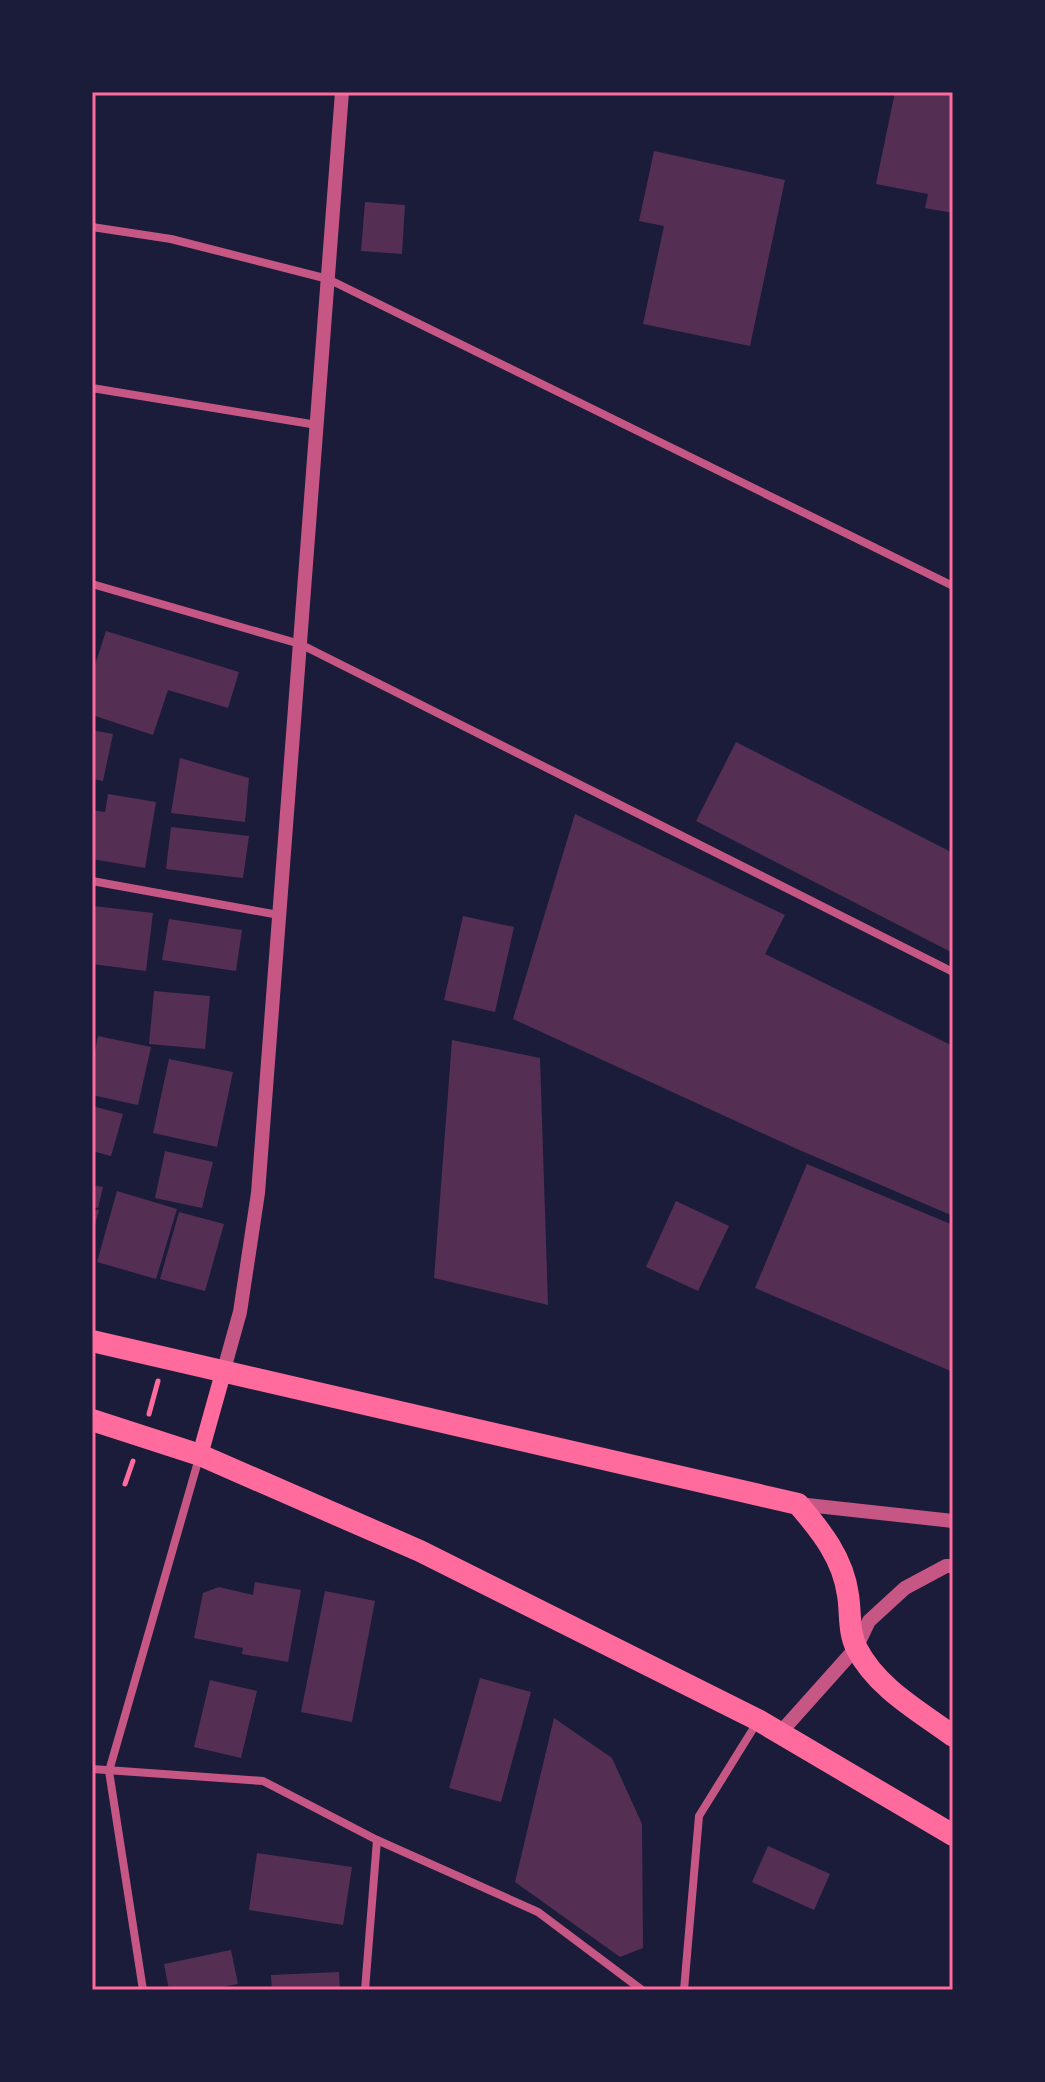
<svg xmlns="http://www.w3.org/2000/svg" width="1045" height="2082" font-family="Karla,sans-serif">
	<style>
		.building { fill: #542f53 }
		.lines { fill: none; stroke-linecap: round; stroke-linejoin: round }
		.path { stroke: #ff6b9d; stroke-width: 5 }
		.minor { stroke: #c65784; stroke-width: 8 }
		.tertiary { stroke: #c65784; stroke-width: 14 }
		.secondary { stroke: #ff6b9d; stroke-width: 16 }
		.trunk { stroke: #ff6b9d; stroke-width: 22 }
		.neatline { fill: none; stroke: #ff6b9d; stroke-width: 3 }
	</style>
	<rect width="100%" height="100%" fill="#1b1b3a"/>
	<!-- building -->
	<g class="building">
		<path d="M 895,92 L 953,92 L 953,213 L 925,208 L 928,194 L 876,184 Z"/>
		<path d="M 654,151 L 785,180 L 750,346 L 643,324 L 664,226 L 639,221 Z"/>
		<path d="M 365,202 L 405,205 L 402,254 L 361,251 Z"/>
		<path d="M 106,631 L 239,672 L 228,708 L 168,690 L 153,735 L 92,715 L 92,674 Z"/>
		<path d="M 92,730 L 113,734 L 103,781 L 92,779 Z"/>
		<path d="M 736,742 L 953,853 L 953,953 L 696,821 Z"/>
		<path d="M 180,758 L 249,778 L 245,822 L 171,813 Z"/>
		<path d="M 108,794 L 156,802 L 145,868 L 92,859 L 92,810 L 105,812 Z"/>
		<path d="M 575,814 L 785,915 L 765,954 L 953,1046 L 953,1216 L 797,1149 L 513,1019 Z"/>
		<path d="M 171,827 L 249,836 L 243,878 L 166,869 Z"/>
		<path d="M 94,906 L 153,913 L 146,971 L 92,964 Z"/>
		<path d="M 463,916 L 514,927 L 495,1012 L 444,1000 Z"/>
		<path d="M 169,919 L 242,930 L 236,971 L 162,960 Z"/>
		<path d="M 154,991 L 210,996 L 205,1049 L 149,1044 Z"/>
		<path d="M 98,1036 L 151,1047 L 138,1105 L 92,1095 L 92,1066 Z"/>
		<path d="M 452,1040 L 540,1058 L 548,1305 L 434,1278 Z"/>
		<path d="M 169,1059 L 233,1072 L 217,1147 L 153,1133 Z"/>
		<path d="M 92,1106 L 123,1114 L 111,1156 L 92,1151 Z"/>
		<path d="M 165,1151 L 213,1162 L 202,1208 L 155,1198 Z"/>
		<path d="M 807,1164 L 953,1225 L 953,1372 L 755,1288 Z"/>
		<path d="M 92,1185 L 103,1187 L 98,1208 L 92,1207 Z"/>
		<path d="M 117,1191 L 177,1209 L 156,1279 L 97,1262 Z"/>
		<path d="M 676,1201 L 729,1226 L 698,1291 L 646,1267 Z"/>
		<path d="M 92,1209 L 99,1210 L 93,1233 L 92,1233 Z"/>
		<path d="M 179,1212 L 224,1224 L 205,1291 L 160,1279 Z"/>
		<path d="M 255,1582 L 301,1590 L 288,1662 L 242,1654 L 243,1648 L 194,1638 L 203,1593 L 219,1587 L 253,1595 Z"/>
		<path d="M 325,1591 L 375,1601 L 352,1722 L 301,1712 Z"/>
		<path d="M 480,1678 L 531,1692 L 501,1802 L 449,1788 Z"/>
		<path d="M 210,1680 L 257,1691 L 241,1758 L 194,1747 Z"/>
		<path d="M 554,1718 L 612,1758 L 642,1824 L 643,1948 L 620,1957 L 515,1882 Z"/>
		<path d="M 768,1846 L 830,1874 L 814,1910 L 752,1882 Z"/>
		<path d="M 257,1853 L 352,1867 L 343,1925 L 249,1910 Z"/>
		<path d="M 231,1950 L 238,1984 L 207,1990 L 169,1990 L 164,1964 Z"/>
		<path d="M 339,1972 L 340,1990 L 272,1990 L 271,1975 Z"/>
	</g>
	<g class="lines">
		<!-- path -->
		<g class="path">
			<path d="M 149,1414 L 158,1381"/>
			<path d="M 125,1484 L 133,1461"/>
		</g>
		<!-- minor -->
		<g class="minor">
			<path d="M 92,227 L 171,239 L 328,279 L 953,586"/>
			<path d="M 92,388 L 317,425"/>
			<path d="M 92,584 L 300,644 L 953,972"/>
			<path d="M 92,881 L 279,915"/>
			<path d="M 92,1769 L 263,1781 L 377,1840 L 538,1912 L 642,1990"/>
			<path d="M 143,1990 L 109,1771 L 199,1458"/>
			<path d="M 365,1990 L 377,1840"/>
			<path d="M 684,1990 L 699,1816 L 758,1721"/>
		</g>
		<!-- tertiary -->
		<g class="tertiary">
			<path d="M 223,1373 L 240,1312 L 258,1193 L 342,92"/>
			<path d="M 798,1504 L 953,1521"/>
			<path d="M 780,1733 L 856,1648 L 869,1621 L 905,1588 L 946,1566 L 953,1566"/>
		</g>
		<!-- secondary -->
		<path class="secondary" d="M 200,1455 L 223,1373"/>
		<!-- trunk -->
		<g class="trunk">
			<path d="M 92,1341 L 798,1504 C 821,1531 843,1558 848,1595 C 851,1613 848,1632 857,1649 C 877,1688 919,1711 953,1736"/>
			<path d="M 92,1420 L 200,1455 L 420,1551 L 758,1720 L 953,1835"/>
		</g>
	</g>
	<!-- border -->
	<rect width="1045" height="2082" fill="none" stroke="#1b1b3a" stroke-width="188"/>
	<rect x="94" y="94" width="857" height="1894" class="neatline"/>
</svg>
